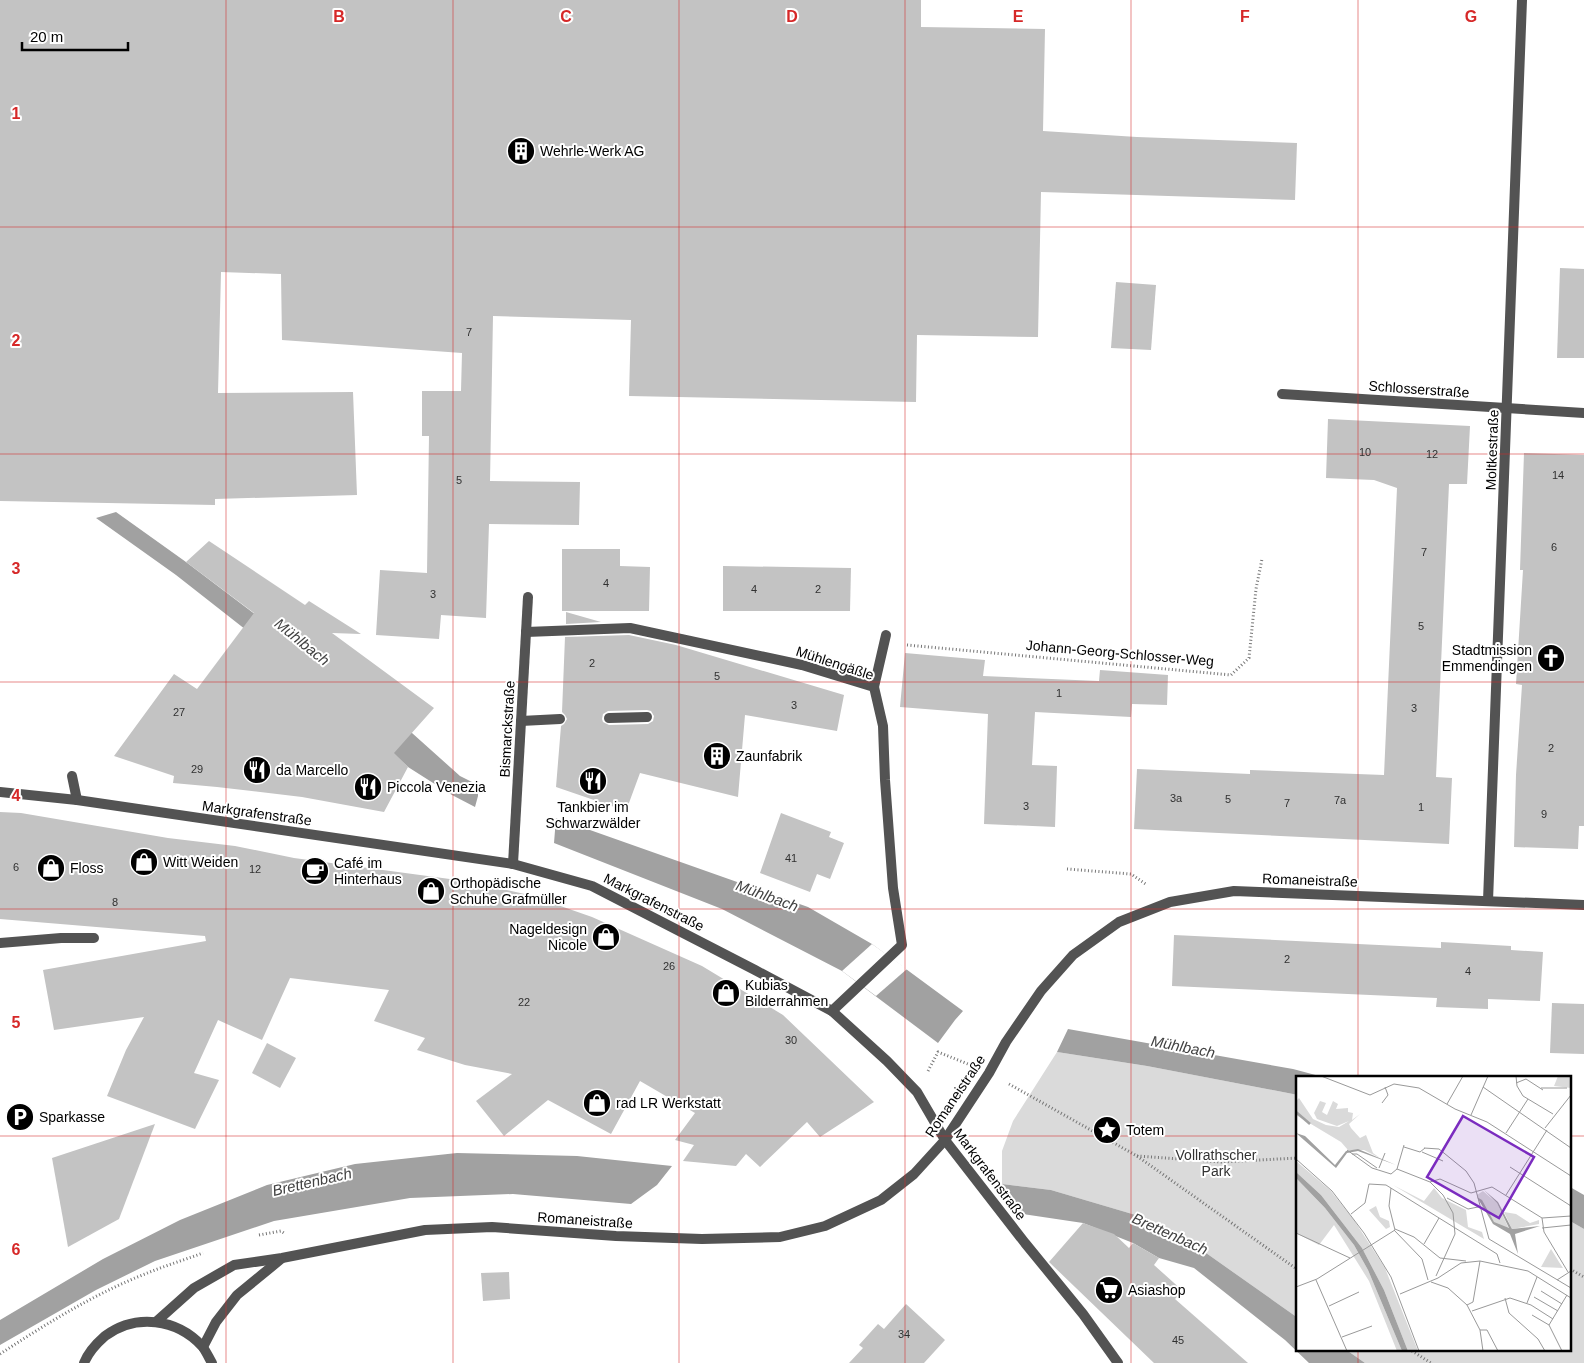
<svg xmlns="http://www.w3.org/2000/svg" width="1584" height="1363" font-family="Arial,sans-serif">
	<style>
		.green { fill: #dadada }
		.water { fill: #a1a1a1 }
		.pier { fill: #fff }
		.building { fill: #c3c3c3; fill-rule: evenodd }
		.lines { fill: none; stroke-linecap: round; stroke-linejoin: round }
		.path { stroke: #757575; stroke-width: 3; stroke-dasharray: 1 2.5; stroke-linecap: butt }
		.lane { stroke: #535353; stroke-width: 10 }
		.street { stroke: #535353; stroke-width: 10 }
		.grid { fill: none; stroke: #d62828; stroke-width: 1; stroke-opacity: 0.55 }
		.labels { text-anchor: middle; stroke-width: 4; stroke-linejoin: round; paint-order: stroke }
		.number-label { font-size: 11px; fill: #313131 }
		.poi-label { font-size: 14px; fill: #000; stroke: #fff; text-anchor: start }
		.street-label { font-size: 14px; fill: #000; stroke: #fff }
		.park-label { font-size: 14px; fill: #313131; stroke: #fff }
		.water-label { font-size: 15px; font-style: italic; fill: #424242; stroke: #fff }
		.inset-river { fill: none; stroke: #a1a1a1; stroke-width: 2.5 }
		.inset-road { fill: none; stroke: #999; stroke-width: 1 }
		.view { fill: #7b2cbf; fill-opacity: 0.15; stroke: #7b2cbf; stroke-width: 2.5 }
		.inset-edge { fill: none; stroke: #000; stroke-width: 2.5 }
		.grid-label { font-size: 16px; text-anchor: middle; font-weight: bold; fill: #d62828; stroke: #fff; stroke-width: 4; stroke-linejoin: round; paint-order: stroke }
	</style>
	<rect width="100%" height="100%" fill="#fff"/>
	<!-- green -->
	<g class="green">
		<path d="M 1057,1052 L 1147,1066 L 1298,1095 L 1298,1318 L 1199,1248 L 1139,1216 L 1051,1190 L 1002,1184 L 1002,1151 L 1013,1121 Z"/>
		<path d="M 1570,1221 L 1584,1229 L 1584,1363 L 1365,1363 L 1345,1349 L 1570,1349 Z"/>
	</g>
	<!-- water -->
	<g class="water">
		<path d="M 116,512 L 186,562 L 412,733 L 460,776 L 478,785 L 478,796 L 475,807 L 452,795 L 408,767 L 354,716 L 282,658 L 176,575 L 96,518 Z"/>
		<path d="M 556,818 L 808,907 L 872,944 L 963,1011 L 955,1020 L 938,1043 L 842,971 L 722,909 L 554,843 Z"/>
		<path d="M 1068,1029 L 1293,1069 L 1323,1077 L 1298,1077 L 1298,1095 L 1147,1066 L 1057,1052 Z"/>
		<path d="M 457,1153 L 577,1156 L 672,1166 L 657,1185 L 631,1204 L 513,1194 L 410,1198 L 274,1221 L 155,1261 L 96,1290 L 0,1345 L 0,1320 L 103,1259 L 180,1220 L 267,1185 L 355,1164 Z"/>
		<path d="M 1002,1184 L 1051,1190 L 1139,1216 L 1199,1248 L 1298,1318 L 1298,1349 L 1345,1349 L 1365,1363 L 1309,1363 L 1285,1340 L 1194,1268 L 1159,1258 L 1133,1243 L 1083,1223 L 1010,1212 L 1011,1203 Z"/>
		<path d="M 1570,1187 L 1584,1195 L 1584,1229 L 1570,1221 Z"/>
	</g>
	<!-- pier -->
	<path class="pier" d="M 872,944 L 907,969 L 876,996 L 842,971 Z"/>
	<!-- building -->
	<g class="building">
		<path d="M 0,0 L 921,0 L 921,27 L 1045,29 L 1043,131 L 1137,137 L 1297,143 L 1295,200 L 1041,192 L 1038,337 L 917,335 L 916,402 L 629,396 L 631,320 L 493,316 L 490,481 L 580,482 L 579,525 L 489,524 L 486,618 L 441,615 L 439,639 L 376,635 L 380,570 L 427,573 L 429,436 L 422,436 L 422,391 L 461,391 L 462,353 L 282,340 L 281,274 L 221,272 L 218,393 L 353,392 L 357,495 L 215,499 L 215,505 L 0,501 Z"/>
		<path d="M 1560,268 L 1584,269 L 1584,358 L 1557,358 Z"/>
		<path d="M 1116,282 L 1156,285 L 1151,350 L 1111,348 Z"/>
		<path d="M 1328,419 L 1470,426 L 1467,484 L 1449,484 L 1436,777 L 1452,778 L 1449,844 L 1134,829 L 1137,769 L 1250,774 L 1250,770 L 1384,775 L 1397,488 L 1374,480 L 1326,478 Z"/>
		<path d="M 1524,453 L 1584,455 L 1584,826 L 1579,826 L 1578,849 L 1514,847 L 1516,775 L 1522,685 L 1516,684 L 1523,570 L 1520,570 Z"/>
		<path d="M 209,541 L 305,605 L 309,601 L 361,634 L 332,633 L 434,708 L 394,753 L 408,767 L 384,812 L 302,797 L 217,787 L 173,783 L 174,776 L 114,756 L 174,674 L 197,689 L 254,613 L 186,562 Z"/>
		<path d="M 562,549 L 620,549 L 620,566 L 650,567 L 649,611 L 562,611 Z"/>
		<path d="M 723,566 L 851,568 L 850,611 L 723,611 Z"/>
		<path d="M 566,612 L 601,622 L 566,624 Z"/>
		<path d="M 629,635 L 676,645 L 844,695 L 837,731 L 745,715 L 738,797 L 640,773 L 626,811 L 556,787 L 561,726 L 564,724 L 567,719 L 565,715 L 562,712 L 565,637 ZM 647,710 L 651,711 L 654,716 L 653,721 L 648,724 L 609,725 L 603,722 L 602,719 L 603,714 L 608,711 Z"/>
		<path d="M 905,653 L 985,660 L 983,676 L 1099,681 L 1100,670 L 1168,675 L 1167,705 L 1132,704 L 1131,717 L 1035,712 L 1032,765 L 1057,766 L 1055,827 L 984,824 L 988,714 L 900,707 Z"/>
		<path d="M 0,812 L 21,813 L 168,838 L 235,846 L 294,858 L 472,882 L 529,895 L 592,917 L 702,966 L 783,1015 L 874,1102 L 820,1137 L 807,1122 L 760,1167 L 746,1154 L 736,1166 L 683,1161 L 694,1145 L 675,1140 L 695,1113 L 640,1081 L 611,1134 L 548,1100 L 504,1136 L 476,1101 L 512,1074 L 465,1065 L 417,1050 L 425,1038 L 374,1021 L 389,990 L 290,978 L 262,1040 L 218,1020 L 194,1073 L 219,1080 L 195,1129 L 107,1096 L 126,1050 L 144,1017 L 54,1030 L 43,970 L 206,941 L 205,936 L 0,919 Z"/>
		<path d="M 781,813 L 831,832 L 829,837 L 844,843 L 830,879 L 817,874 L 810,892 L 760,873 Z"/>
		<path d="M 1174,935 L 1441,948 L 1441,942 L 1511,946 L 1511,950 L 1543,952 L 1540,1001 L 1488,999 L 1488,1009 L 1436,1007 L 1437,998 L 1172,986 Z"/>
		<path d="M 1552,1003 L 1584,1004 L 1584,1054 L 1550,1053 Z"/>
		<path d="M 267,1043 L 296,1058 L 280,1088 L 252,1073 Z"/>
		<path d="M 155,1124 L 119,1219 L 68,1247 L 52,1158 Z"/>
		<path d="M 1083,1223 L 1114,1234 L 1129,1248 L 1133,1243 L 1159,1258 L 1154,1265 L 1183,1291 L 1175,1299 L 1248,1363 L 1154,1363 L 1049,1262 Z"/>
		<path d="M 509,1272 L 510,1299 L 483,1301 L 481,1273 Z"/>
		<path d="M 906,1304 L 945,1340 L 924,1363 L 849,1363 L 863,1348 L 859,1345 L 878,1324 L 884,1329 Z"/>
	</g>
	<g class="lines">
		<!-- path -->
		<g class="path">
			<path d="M 907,645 L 1231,675 L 1249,658 L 1256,589 L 1262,559"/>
			<path d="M 1067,869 L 1131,874 L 1147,885"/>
			<path d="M 928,1071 L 938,1052 L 968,1064"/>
			<path d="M 1009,1084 L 1137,1156 L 1298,1270"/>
			<path d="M 1137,1156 L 1221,1162 L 1298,1158"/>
			<path d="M 259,1235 L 281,1231 L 284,1233"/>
			<path d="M 1570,1269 L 1584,1277"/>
			<path d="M 1409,1349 L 1431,1363"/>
			<path d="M 0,1354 C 46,1324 94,1294 145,1274 C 164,1266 184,1260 203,1253"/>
		</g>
		<!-- lane -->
		<g class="lane">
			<path d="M 526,632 L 630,628 L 802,665 L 874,687 L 883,726 L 885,780 L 893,888 L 902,945 L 832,1011"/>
			<path d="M 874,687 L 886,635"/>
			<path d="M 609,718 L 647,717"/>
			<path d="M 521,721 L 560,719"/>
			<path d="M 72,776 L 77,800"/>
		</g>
		<!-- street -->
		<g class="street">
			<path d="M 1282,394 L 1584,413"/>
			<path d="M 0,792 L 77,800 L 513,864 L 592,886 L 755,970 L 832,1011 L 887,1061 L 917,1092 L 945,1140 L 1025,1243 L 1083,1314 L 1118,1363"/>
			<path d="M 513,864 L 528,597"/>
			<path d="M 1488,901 L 1522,0"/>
			<path d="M 0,943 L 61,938 L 94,938"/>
			<path d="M 157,1321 L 194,1288 L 234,1265 L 282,1258 L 425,1230 L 492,1227 L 616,1236 L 702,1239 L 780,1237 L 825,1226 L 881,1200 L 914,1174 L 945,1140 L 989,1073 L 1006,1042 L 1041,991 L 1073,955 L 1119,922 L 1170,902 L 1234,891 L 1584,905"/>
			<path d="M 203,1347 L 216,1322 L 237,1295 L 281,1259"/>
			<path d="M 84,1363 C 88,1353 97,1343 105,1336 C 136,1313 177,1319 202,1346 C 206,1351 209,1358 212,1363"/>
		</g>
	</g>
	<!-- grid -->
	<path class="grid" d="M 226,0 L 226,1363M 453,0 L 453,1363M 679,0 L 679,1363M 905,0 L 905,1363M 1131,0 L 1131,1363M 1358,0 L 1358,1077M 0,227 L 1584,227M 0,454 L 1584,454M 0,682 L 1584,682M 0,909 L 1584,909M 0,1136 L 1298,1136M 1570,1136 L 1584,1136M 1358,1349 L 1358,1363"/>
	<!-- icons -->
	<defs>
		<symbol id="building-disc" viewBox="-11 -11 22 22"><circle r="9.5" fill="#000" stroke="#fff"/><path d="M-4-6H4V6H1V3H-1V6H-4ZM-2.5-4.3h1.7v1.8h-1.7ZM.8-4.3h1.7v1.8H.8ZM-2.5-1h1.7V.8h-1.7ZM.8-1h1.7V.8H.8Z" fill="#fff"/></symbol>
		<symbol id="church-disc" viewBox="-11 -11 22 22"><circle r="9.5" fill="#000" stroke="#fff"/><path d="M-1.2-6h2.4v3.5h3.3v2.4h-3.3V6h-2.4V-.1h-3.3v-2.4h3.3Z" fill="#fff"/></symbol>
		<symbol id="restaurant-disc" viewBox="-11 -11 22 22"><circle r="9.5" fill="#000" stroke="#fff"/><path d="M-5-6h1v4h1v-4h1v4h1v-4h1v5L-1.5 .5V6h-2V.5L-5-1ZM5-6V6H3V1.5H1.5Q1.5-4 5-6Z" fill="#fff"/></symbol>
		<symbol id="shop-disc" viewBox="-11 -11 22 22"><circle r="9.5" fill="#000" stroke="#fff"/><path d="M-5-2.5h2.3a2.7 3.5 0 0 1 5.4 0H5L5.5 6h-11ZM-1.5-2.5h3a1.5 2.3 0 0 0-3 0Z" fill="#fff"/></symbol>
		<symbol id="cafe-disc" viewBox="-11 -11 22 22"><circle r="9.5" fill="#000" stroke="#fff"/><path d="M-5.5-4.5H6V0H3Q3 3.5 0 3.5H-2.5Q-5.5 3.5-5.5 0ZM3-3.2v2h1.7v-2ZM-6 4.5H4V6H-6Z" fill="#fff"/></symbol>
		<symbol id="parking-disc" viewBox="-11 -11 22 22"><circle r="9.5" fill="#000" stroke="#fff"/><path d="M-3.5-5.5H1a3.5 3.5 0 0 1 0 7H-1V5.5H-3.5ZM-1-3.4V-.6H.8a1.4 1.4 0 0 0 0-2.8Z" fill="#fff"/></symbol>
		<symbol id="sight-disc" viewBox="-11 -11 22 22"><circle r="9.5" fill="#000" stroke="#fff"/><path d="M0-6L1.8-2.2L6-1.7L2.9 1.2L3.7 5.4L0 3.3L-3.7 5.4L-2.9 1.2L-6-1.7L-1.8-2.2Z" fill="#fff"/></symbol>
		<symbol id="supermarket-disc" viewBox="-11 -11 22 22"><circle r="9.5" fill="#000" stroke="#fff"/><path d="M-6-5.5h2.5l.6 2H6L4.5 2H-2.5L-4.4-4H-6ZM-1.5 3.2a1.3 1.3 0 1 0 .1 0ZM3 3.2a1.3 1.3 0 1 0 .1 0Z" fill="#fff"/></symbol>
	</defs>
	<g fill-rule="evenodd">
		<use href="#building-disc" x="505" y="135" width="32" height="32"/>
		<use href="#church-disc" x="1535" y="642" width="32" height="32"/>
		<use href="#building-disc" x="701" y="740" width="32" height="32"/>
		<use href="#restaurant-disc" x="241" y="754" width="32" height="32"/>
		<use href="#restaurant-disc" x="577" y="765" width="32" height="32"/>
		<use href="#restaurant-disc" x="352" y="771" width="32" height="32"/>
		<use href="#shop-disc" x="128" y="846" width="32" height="32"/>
		<use href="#shop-disc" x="35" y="852" width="32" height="32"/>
		<use href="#cafe-disc" x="299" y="855" width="32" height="32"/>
		<use href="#shop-disc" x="415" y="875" width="32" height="32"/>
		<use href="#shop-disc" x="590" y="921" width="32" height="32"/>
		<use href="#shop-disc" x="710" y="977" width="32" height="32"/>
		<use href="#shop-disc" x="581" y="1087" width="32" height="32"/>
		<use href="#parking-disc" x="4" y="1101" width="32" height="32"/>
		<use href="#sight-disc" x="1091" y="1114" width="32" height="32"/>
		<use href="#supermarket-disc" x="1093" y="1274" width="32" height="32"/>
	</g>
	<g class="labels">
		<!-- number labels -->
		<g class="number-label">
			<text x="469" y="336">7</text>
			<text x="1365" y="456">10</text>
			<text x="1432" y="458">12</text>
			<text x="1558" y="479">14</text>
			<text x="459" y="484">5</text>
			<text x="1554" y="551">6</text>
			<text x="1424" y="556">7</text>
			<text x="606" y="587">4</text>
			<text x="754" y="593">4</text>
			<text x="818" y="593">2</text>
			<text x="433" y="598">3</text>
			<text x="1421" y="630">5</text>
			<text x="592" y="667">2</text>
			<text x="717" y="680">5</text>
			<text x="1059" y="697">1</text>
			<text x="794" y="709">3</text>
			<text x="1414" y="712">3</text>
			<text x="179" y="716">27</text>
			<text x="1551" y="752">2</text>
			<text x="197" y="773">29</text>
			<text x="1176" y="802">3a</text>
			<text x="1228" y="803">5</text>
			<text x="1340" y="804">7a</text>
			<text x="1287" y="807">7</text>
			<text x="1026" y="810">3</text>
			<text x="1421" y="811">1</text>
			<text x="1544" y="818">9</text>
			<text x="791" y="862">41</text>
			<text x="16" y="871">6</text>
			<text x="255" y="873">12</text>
			<text x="115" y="906">8</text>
			<text x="1287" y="963">2</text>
			<text x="669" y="970">26</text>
			<text x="1468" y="975">4</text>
			<text x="524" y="1006">22</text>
			<text x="791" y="1044">30</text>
			<text x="904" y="1338">34</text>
			<text x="1178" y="1344">45</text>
		</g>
		<!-- poi labels -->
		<g class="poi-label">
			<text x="540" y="156">Wehrle-Werk AG</text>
			<text x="1532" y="655" text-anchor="end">Stadtmission<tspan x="1532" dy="16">Emmendingen</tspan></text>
			<text x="736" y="761">Zaunfabrik</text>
			<text x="276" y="775">da Marcello</text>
			<text x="387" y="792">Piccola Venezia</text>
			<text x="593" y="812" text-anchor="middle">Tankbier im<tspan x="593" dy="16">Schwarzwälder</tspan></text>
			<text x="163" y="867">Witt Weiden</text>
			<text x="334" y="868">Café im<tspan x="334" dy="16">Hinterhaus</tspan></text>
			<text x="70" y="873">Floss</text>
			<text x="450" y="888">Orthopädische<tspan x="450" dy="16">Schuhe Grafmüller</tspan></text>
			<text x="587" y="934" text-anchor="end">Nageldesign<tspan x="587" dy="16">Nicole</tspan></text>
			<text x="745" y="990">Kubias<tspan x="745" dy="16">Bilderrahmen</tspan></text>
			<text x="616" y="1108">rad LR Werkstatt</text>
			<text x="39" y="1122">Sparkasse</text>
			<text x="1126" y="1135">Totem</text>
			<text x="1128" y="1295">Asiashop</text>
		</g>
		<!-- street labels -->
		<g class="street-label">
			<text transform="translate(1419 389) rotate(4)" y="5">Schlosserstraße</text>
			<text transform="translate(1492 450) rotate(-88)" y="5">Moltkestraße</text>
			<text transform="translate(1120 653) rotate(5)" y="5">Johann-Georg-Schlosser-Weg</text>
			<text transform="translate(835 663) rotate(18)" y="5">Mühlengäßle</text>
			<text transform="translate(507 729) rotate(-87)" y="5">Bismarckstraße</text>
			<text transform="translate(257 813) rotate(8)" y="5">Markgrafenstraße</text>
			<text transform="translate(1310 880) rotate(2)" y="5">Romaneistraße</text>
			<text transform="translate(654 902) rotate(27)" y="5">Markgrafenstraße</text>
			<text transform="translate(955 1096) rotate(-56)" y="5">Romaneistraße</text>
			<text transform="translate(990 1174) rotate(53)" y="5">Markgrafenstraße</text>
			<text transform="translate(585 1220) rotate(4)" y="5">Romaneistraße</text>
		</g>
		<!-- park labels -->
		<g class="park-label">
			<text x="1216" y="1160">Vollrathscher<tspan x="1216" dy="16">Park</tspan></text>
		</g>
		<!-- water labels -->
		<g class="water-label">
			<text transform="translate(302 642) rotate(39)" y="5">Mühlbach</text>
			<text transform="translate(767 896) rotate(20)" y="5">Mühlbach</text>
			<text transform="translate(1183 1047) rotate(11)" y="5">Mühlbach</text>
			<text transform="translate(312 1182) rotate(-13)" y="5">Brettenbach</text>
			<text transform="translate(1170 1234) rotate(24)" y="5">Brettenbach</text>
		</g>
	</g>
	<!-- overview -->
	<g transform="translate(1296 1076)">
		<rect width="275" height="275" fill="#fff"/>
		<path d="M 262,0 L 275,0 L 275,12 L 258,10 ZM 3,22 L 17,43 L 30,49 L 43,51 L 53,45 L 41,50 L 21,43 L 18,37 L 24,25 L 30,27 L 26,36 L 31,39 L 37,25 L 42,28 L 40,33 L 52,32 L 52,36 L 57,37 L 56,44 L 64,38 L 53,48 L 55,52 L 64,62 L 70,59 L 77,77 L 84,82 L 68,74 L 52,74 L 45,66 L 0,39 L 0,25 ZM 0,85 L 34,114 L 58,144 L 89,192 L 122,275 L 112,275 L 88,214 L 66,172 L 25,119 L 0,96 ZM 0,102 L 29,132 L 58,169 L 72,194 L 106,275 L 101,275 L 73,205 L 38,149 L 23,169 L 0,157 ZM 97,109 L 128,125 L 138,112 L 146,122 L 170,134 L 172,151 L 186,156 L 188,163 ZM 187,115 L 201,127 L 213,153 L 198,147 L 181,119 ZM 80,130 L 84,141 L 93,145 L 94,151 L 90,153 L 73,134 ZM 208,136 L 220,138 L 234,147 L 243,144 L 243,148 L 216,153 ZM 255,173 L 263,186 L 267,192 L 245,191 Z" fill="#dadada"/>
		<path d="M 0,57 L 9,60 L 39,89 L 50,75 L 62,73 L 100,89 L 62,75 L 51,77 L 40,92 ZM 0,96 L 25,119 L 66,172 L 88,214 L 112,275 L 106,275 L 72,194 L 58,169 L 29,132 L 0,102 ZM 188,114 L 202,126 L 216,153 L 244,150 L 219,158 L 222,178 L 214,158 L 197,148 L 181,121 L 186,124 L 198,146 L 213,152 L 201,127 Z" fill="#a1a1a1"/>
		<path class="inset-river" d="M 0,36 L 14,48"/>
		<path class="inset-road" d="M 25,0 L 74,19 L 98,8 L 123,12 L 159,33 L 191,46 L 275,100M 220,0 L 221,10 L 227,20 L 257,38M 220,7 L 230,3 L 247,14M 187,11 L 275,72M 245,12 L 271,12M 86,27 L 92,19 L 89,11M 151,28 L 167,0M 175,39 L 192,0M 249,52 L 275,19M 210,57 L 232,23M 108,71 L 124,76 L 129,72M 128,72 L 143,73 L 170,95 L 178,107 L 193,163 L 275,212M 51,74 L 76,92 L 95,98 L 101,93 L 108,69M 126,76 L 147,85M 56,78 L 61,78 L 81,92M 0,83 L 36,115 L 68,157 L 95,201 L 123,275M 214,91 L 275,130M 83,92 L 89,77M 101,93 L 134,106 L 147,119 L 157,137 L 159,158 L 140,200M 134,106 L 144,103 L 175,117 L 196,111 L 246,142 L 275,140M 210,119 L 251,54M 151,122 L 172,133 L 182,131M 55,138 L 69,127 L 73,108 L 90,109 L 201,178 L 204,187M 246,142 L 248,156 L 272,196M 246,152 L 275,149M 99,153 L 118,161 L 144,182 L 170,185M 98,154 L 126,183 L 132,204M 0,157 L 54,182M 128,168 L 143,142M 20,204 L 51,275M 261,204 L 275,195M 135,206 L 152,212 L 171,229 L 184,254 L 187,275M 0,211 L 21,203 L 99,154 L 93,130 L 95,112M 245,215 L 266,228M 104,218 L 142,202 L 165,187 L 184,185 L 232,195 L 275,222M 238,221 L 262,235M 209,222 L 213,237 L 242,263 L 249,275M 231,227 L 241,201M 171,229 L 177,226 L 184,185M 33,230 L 63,216M 176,235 L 214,222 L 235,229 L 257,243M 236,239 L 253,249M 253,249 L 271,219M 253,249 L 266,275M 184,254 L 191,254 L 202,275M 46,261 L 76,250"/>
		<path class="view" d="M 167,40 L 238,81 L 203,142 L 131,101 Z"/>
		<rect width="275" height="275" class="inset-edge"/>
	</g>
	<g class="grid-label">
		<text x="339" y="22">B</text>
		<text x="566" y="22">C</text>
		<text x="792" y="22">D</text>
		<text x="1018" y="22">E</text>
		<text x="1245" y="22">F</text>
		<text x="1471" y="22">G</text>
		<text x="16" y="119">1</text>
		<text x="16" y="346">2</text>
		<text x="16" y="574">3</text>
		<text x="16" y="801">4</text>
		<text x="16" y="1028">5</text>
		<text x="16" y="1255">6</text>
	</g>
	<!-- scale -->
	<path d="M22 42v8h106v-8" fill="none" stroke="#000000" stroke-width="2.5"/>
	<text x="30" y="42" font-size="15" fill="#000000" stroke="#ffffff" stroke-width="4" paint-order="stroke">20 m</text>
</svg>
